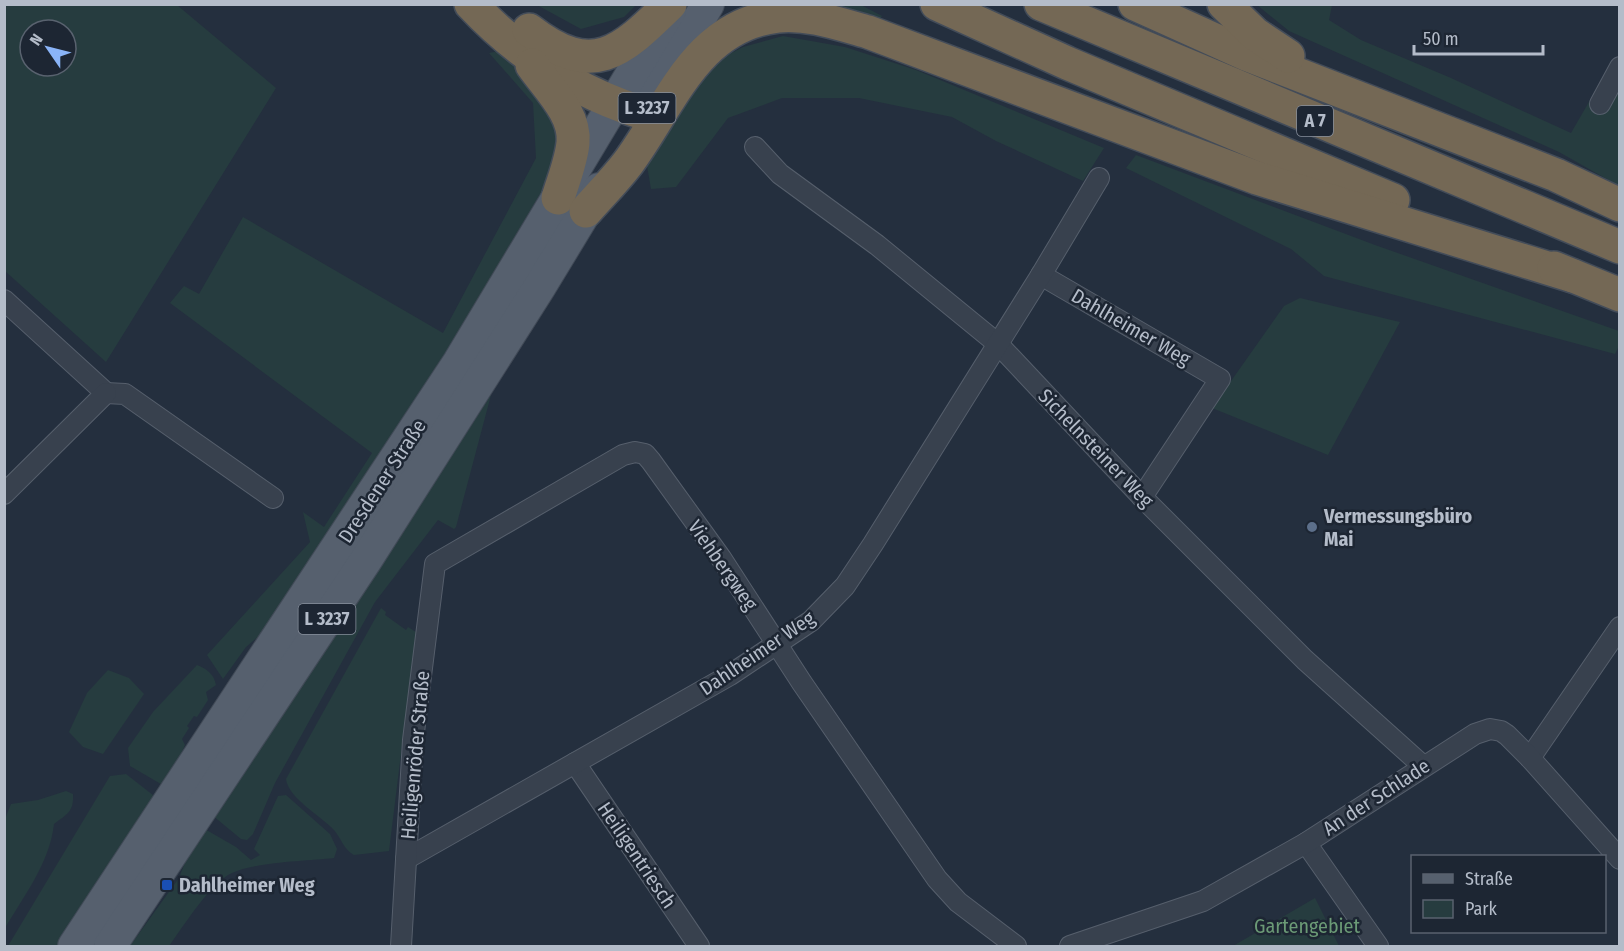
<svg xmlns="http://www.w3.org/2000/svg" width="1624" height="951" font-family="'Fira Sans Condensed',sans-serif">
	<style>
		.green { fill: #263c3f; fill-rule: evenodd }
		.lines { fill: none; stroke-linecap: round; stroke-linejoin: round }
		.minor-casing { stroke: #565f6c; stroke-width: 22 }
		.primary-casing { stroke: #414a57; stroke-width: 34 }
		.motorway-casing { stroke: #434c59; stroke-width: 36 }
		.minor { stroke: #38414e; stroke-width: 20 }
		.primary { stroke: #56606e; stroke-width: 32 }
		.motorway { stroke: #746855; stroke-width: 33 }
		.service-dot { fill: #5c6f8a; stroke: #1d2633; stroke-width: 2 }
		.transit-dot { fill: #1a4fb4; stroke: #1d2633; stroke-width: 2 }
		.labels { text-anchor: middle; stroke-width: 5; stroke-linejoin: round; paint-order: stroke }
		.shield { fill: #1d2633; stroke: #878f9c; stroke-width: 1.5 }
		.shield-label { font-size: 18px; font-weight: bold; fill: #b4bcc9 }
		.street-label { font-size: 20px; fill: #b4bcc9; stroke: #1d2633 }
		.poi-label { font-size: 20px; font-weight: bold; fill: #b4bcc9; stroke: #1d2633; text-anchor: start }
		.park-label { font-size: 20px; fill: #6b9a76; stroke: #1d2633 }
	</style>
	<rect width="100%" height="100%" fill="#242f3e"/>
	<!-- green -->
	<g class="green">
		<path d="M 5,4 L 177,5 L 276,88 L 106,362 L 5,271 ZM 30,30 L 66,30 L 66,66 L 30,66 Z"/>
		<path d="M 537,5 L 636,4 L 636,5 L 624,17 L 581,29 Z"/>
		<path d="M 827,5 L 861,5 L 882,16 L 877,24 Z"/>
		<path d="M 1257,5 L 1332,5 L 1329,20 L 1361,40 L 1451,78 L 1571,133 L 1612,62 L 1619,65 L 1619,186 L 1559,152 L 1289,31 Z"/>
		<path d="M 783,36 L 845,47 L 916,70 L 1104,148 L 1083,181 L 996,141 L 952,117 L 859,98 L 782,98 L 728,118 L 676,187 L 651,189 L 646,160 L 704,67 L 743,47 Z"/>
		<path d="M 504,50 L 566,132 L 553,172 L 473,308 L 445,362 L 274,623 L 246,647 L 223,679 L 207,655 L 310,542 L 303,512 L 324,527 L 372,453 L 170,303 L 184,286 L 199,294 L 243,217 L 443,333 L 536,158 L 533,103 L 489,53 Z"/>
		<path d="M 1136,155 L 1375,245 L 1619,331 L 1619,346 L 1615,354 L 1324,276 L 1291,249 L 1126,168 Z"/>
		<path d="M 1300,298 L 1400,322 L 1328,455 L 1212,408 L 1284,306 Z"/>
		<path d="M 491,395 L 456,527 L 454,529 L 438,520 L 375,602 L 275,783 L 253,834 L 247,840 L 241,839 L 212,815 L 328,646 Z"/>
		<path d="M 381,608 L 386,612 L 385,615 L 406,630 L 408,627 L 416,632 L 389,851 L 354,855 C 344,850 341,838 334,830 C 321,816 288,798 286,779 Z"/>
		<path d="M 197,665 C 207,669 214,674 216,685 L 206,692 L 208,700 L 197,717 L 194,716 L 187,726 L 189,728 L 182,739 L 185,745 L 166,787 L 130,766 L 128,748 L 153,712 Z"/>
		<path d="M 108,670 L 129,678 L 144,694 L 103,754 L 83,747 L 69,732 L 87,693 Z"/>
		<path d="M 126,774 L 158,799 L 59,946 L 8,946 L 110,776 Z"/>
		<path d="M 66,791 L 73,794 C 74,812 67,814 54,824 C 50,862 24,896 5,928 L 5,819 L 11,804 L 38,800 Z"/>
		<path d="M 286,795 L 330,834 L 337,849 L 334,858 C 307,861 255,862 232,873 C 211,882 183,927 169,946 L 130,946 L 179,878 L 191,847 L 203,828 L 236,847 L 251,860 L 260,855 L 254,849 L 278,796 Z"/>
		<path d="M 1315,898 L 1339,946 L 1233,946 Z"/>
	</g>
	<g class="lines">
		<defs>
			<g id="minor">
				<path d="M 1600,104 L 1620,67"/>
				<path d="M 755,147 L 780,174 L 877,245 L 998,344 L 1142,497 L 1305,660 L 1423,766"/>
				<path d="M 1041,275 L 1220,379 L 1142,497"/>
				<path d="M 4,300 L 106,393"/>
				<path d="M 106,393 L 125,394 L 273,498"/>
				<path d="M 4,494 L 106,393"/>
				<path d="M 1530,758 L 1620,627"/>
				<path d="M 575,763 L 699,946"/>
				<path d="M 1306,843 L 1378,946"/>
				<path d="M 406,859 L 730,675 L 811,621 L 845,586 L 873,544 L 1041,275 L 1099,178"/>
				<path d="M 401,946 L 413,740 L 435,564 L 623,455 L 635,452 L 645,454 L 651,461 L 721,558 L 802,683 L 937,879 L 958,902 L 1016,946"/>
				<path d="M 1070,946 L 1203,901 L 1306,843 L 1475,734 L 1490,729 L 1501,731 L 1507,735 L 1530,758 L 1620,859"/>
			</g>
			<g id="primary">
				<path d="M 647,107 L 708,4"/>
				<path d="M 74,946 L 459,362 L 670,10"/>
				<path d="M 110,946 L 366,560 L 539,288 L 599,189"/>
			</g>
			<g id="motorway">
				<path d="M 471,4 C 520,56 576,92 643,113"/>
				<path d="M 937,4 L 1067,63 L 1393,200"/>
				<path d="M 1041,4 L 1620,247"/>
				<path d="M 1135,4 L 1248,55 L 1556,175 L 1620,205"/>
				<path d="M 1224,4 L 1255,34 L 1288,56"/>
				<path d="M 529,30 C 593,79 620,53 670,4"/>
				<path d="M 532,65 C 548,88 576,114 573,143 C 571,162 563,181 558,198"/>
				<path d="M 586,211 C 600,195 615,180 628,163 C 671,105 696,25 778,16 C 809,13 839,24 868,32 L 1257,178 L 1573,276"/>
				<path d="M 1554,268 L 1620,295"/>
			</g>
		</defs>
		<!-- minor casing -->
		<use href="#minor" class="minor-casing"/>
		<!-- primary casing -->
		<use href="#primary" class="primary-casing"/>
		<!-- motorway casing -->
		<use href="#motorway" class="motorway-casing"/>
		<!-- minor -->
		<use href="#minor" class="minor"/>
		<!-- primary -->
		<use href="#primary" class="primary"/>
		<!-- motorway -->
		<use href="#motorway" class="motorway"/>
	</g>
	<!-- markers -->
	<circle class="service-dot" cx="1312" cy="527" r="6"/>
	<rect class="transit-dot" x="161" y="879" width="12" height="12" rx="3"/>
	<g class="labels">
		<!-- shield labels -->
		<g class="shield">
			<rect x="618.5" y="93" width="57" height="30" rx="4.5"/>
			<rect x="1297" y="106" width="36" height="30" rx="4.5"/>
			<rect x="298.5" y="604" width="57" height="30" rx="4.5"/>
		</g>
		<g class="shield-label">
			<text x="647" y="114">L 3237</text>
			<text x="1315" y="127">A 7</text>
			<text x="327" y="625">L 3237</text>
		</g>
		<!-- street labels -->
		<g class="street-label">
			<text transform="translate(1131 327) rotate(30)" y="7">Dahlheimer Weg</text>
			<text transform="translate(1096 448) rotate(46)" y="7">Sichelnsteiner Weg</text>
			<text transform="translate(382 481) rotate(-57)" y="7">Dresdener Straße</text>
			<text transform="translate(723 565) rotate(55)" y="7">Viehbergweg</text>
			<text transform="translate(757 653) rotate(-34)" y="7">Dahlheimer Weg</text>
			<text transform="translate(415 755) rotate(-85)" y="7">Heiligenröder Straße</text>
			<text transform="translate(1376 797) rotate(-33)" y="7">An der Schlade</text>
			<text transform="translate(637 855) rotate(56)" y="7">Heiligentriesch</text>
		</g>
		<!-- poi labels -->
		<g class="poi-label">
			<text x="1324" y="523">Vermessungsbüro<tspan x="1324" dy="23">Mai</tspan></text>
			<text x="179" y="892">Dahlheimer Weg</text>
		</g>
		<!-- park labels -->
		<g class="park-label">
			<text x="1307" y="933">Gartengebiet</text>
		</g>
	</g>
	<!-- border -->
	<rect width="1624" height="951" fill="none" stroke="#b4bcc9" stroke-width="12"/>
	<!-- legend -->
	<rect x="1411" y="855" width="195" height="78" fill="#1d2633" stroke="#59626f" stroke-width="1.5"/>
	<rect x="1423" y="874" width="30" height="9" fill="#56606e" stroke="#59626f" stroke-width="1.5"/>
	<text x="1465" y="885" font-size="18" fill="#b4bcc9">Straße</text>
	<rect x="1423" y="900" width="30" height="18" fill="#263c3f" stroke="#59626f" stroke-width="1.5"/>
	<text x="1465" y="915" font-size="18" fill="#b4bcc9">Park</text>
	<!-- north arrow -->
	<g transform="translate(48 48) rotate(305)"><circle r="28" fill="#1d2633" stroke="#59626f" stroke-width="1.5"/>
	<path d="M0-4.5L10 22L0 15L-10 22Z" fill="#8ab4f8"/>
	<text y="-9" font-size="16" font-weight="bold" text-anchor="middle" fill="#b4bcc9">N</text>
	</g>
	<!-- scale -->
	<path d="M1414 45v9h129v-9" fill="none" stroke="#b4bcc9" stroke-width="3"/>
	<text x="1423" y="45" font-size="18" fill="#b4bcc9" stroke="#1d2633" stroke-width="4.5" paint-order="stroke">50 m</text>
</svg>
